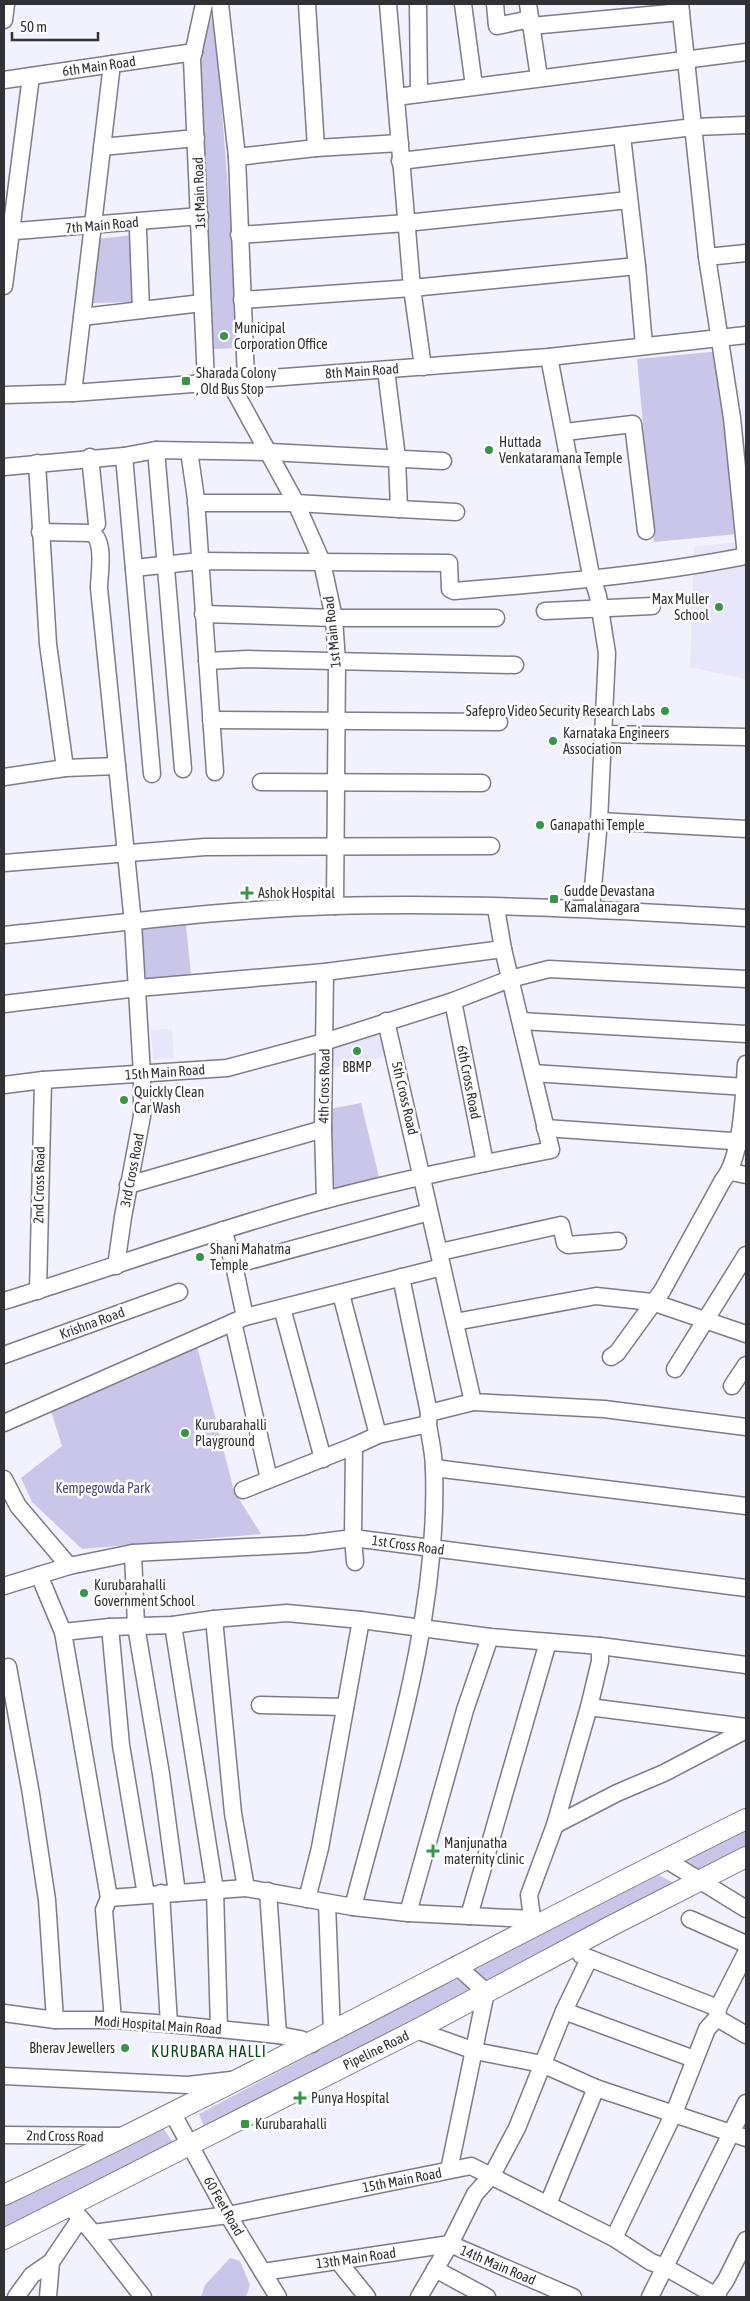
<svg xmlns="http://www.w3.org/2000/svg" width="750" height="2301" font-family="'Asap Condensed',sans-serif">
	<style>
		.built { fill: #e7e6fa }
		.green { fill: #cac6e9 }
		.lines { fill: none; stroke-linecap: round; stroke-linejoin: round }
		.minor-casing { stroke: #7c7b87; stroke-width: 19 }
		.major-casing { stroke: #7c7b87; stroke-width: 22 }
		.minor { stroke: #fff; stroke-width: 16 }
		.major { stroke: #fff; stroke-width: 20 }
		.poi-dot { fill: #389547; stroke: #fff; stroke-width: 2 }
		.labels { text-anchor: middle; stroke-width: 5; stroke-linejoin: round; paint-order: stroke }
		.street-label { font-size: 14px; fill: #313136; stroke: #fff }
		.poi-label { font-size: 14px; fill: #313136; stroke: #fff; text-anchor: start }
		.park-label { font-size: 14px; fill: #514980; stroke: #fff }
		.quarter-label { font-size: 16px; letter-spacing: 1px; fill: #094918; stroke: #fff }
	</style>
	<rect width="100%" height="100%" fill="#f2f1fe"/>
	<!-- built -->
	<g class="built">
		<path d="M 746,541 L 746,679 L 690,667 L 694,547 Z"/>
		<path d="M 172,1029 L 174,1058 L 153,1059 L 151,1030 Z"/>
		<path d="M 381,1029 L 386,1056 L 329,1069 L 329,1047 Z"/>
	</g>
	<!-- green -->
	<g class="green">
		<path d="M 214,10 L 231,227 L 237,348 L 214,349 L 198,59 Z"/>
		<path d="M 133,235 L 134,302 L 93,303 L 97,239 Z"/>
		<path d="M 720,351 L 737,534 L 654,542 L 637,359 Z"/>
		<path d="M 186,925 L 191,975 L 146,979 L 141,929 Z"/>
		<path d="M 361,1103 L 380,1181 L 333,1192 L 330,1109 Z"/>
		<path d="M 197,1346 L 234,1491 L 261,1534 L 82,1549 L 32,1502 L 21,1478 L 62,1446 L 51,1411 L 138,1375 Z"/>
		<path d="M 746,1831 L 746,1850 L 697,1875 L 677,1865 Z"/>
		<path d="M 659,1875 L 679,1886 L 487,1988 L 467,1972 Z"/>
		<path d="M 455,1978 L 478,1993 L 205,2129 L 199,2114 Z"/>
		<path d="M 161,2125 L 175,2145 L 4,2230 L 4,2202 Z"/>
		<path d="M 230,2258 L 240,2261 L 250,2285 L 246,2297 L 201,2297 L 205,2285 Z"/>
	</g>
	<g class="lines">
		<defs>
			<g id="minor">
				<path d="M 204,4 L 192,59 L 206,383"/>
				<path d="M 220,4 L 237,157 L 246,379"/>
				<path d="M 307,4 L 316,148"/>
				<path d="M 388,4 L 412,288 L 423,367"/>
				<path d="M 418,4 L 419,93"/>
				<path d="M 463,4 L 474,86"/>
				<path d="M 495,4 L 497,26 L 530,19"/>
				<path d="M 528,4 L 539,77"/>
				<path d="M 680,4 L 707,257 L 732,418 L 746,556"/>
				<path d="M 4,20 L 6,4"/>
				<path d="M 531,26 L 681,12"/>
				<path d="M 4,80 L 194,52"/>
				<path d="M 396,97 L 746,52"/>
				<path d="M 622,136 L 637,266 L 644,345"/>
				<path d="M 102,147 L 196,138"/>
				<path d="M 237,157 L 316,148 L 400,143"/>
				<path d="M 400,161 L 694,127 L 746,125"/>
				<path d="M 138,230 L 141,310"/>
				<path d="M 4,232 L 200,216"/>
				<path d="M 239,235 L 406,223 L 629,200"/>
				<path d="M 707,257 L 746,253"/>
				<path d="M 4,286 L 31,76"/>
				<path d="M 242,300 L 412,288 L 637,266"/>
				<path d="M 82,317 L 202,303"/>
				<path d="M 549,357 L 590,570 L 598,596 L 607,653 L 599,821 L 591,909"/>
				<path d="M 229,381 L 296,503 L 322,562 L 334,618 L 337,662 L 335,906"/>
				<path d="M 73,393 L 112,64"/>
				<path d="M 4,395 L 73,393 L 549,357 L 746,335"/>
				<path d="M 565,432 L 633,424 L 646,531"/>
				<path d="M 156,450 L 183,769"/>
				<path d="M 189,451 L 196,499 L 215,772"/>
				<path d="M 124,456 L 152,774"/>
				<path d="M 90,457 L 97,524"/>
				<path d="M 37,463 L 48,644 L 65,768"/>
				<path d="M 4,467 L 124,456 L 156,450 L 270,452 L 443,461"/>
				<path d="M 196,503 L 296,503 L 399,509 L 397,458 L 386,370"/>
				<path d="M 399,509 L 456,512"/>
				<path d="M 40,532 L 91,533 C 106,540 99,574 99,588 L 133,923 L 142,1074 L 142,1116 L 123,1217 L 116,1266"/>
				<path d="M 134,568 L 200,561 L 449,563 L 450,589 L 454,591 C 552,583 650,575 746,556"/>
				<path d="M 545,611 L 652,606"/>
				<path d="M 203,614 L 334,618 L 496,618"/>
				<path d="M 207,661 L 248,659 L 515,665"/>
				<path d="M 211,720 L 499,722"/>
				<path d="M 604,734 L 746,737"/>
				<path d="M 4,777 L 65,768 L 117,766"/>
				<path d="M 261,782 L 482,783"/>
				<path d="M 599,821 L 746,829"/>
				<path d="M 4,863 L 205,847 L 491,846"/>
				<path d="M 4,935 C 114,924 224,909 335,906 C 472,902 609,910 746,918"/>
				<path d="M 325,972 L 323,1129 L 325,1200"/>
				<path d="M 453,1001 L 485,1163"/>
				<path d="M 4,1004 L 138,988 L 325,972 L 503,949"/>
				<path d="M 386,1021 L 473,1402 L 604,1409 L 746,1427"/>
				<path d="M 521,1021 L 746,1034"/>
				<path d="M 533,1073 L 746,1087"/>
				<path d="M 4,1085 L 43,1080 L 227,1068 L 324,1042 L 453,1001 L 510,979 L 549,969 L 746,979"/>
				<path d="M 545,1128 L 746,1142"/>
				<path d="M 731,1172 L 746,1175"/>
				<path d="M 128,1185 L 323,1129"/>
				<path d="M 223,1230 L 234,1265 L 245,1317"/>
				<path d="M 440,1252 L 561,1225 L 565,1243 L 568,1245 L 618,1241"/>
				<path d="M 234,1265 L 429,1212"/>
				<path d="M 401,1277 L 429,1413"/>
				<path d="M 38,1291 L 43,1080"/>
				<path d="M 341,1294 L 378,1435"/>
				<path d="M 4,1301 C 111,1268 217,1229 325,1200 C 400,1180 475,1165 551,1150 L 503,949 L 496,908"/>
				<path d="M 282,1308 L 323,1459"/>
				<path d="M 233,1322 L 269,1479"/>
				<path d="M 455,1322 L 596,1296 L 652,1302 L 746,1334"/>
				<path d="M 4,1355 L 179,1292"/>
				<path d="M 611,1357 L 617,1353 L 662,1291 L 723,1180 C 742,1158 744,1094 746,1064"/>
				<path d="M 675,1369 L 746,1255"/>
				<path d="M 732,1386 L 746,1365"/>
				<path d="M 4,1423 L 245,1317 L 442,1267"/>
				<path d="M 354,1446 L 353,1538 L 355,1562"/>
				<path d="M 434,1468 L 746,1506"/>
				<path d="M 4,1479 L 18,1506 L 69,1566"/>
				<path d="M 243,1490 L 354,1446 L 378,1435 L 428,1424 L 429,1413 L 473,1402"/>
				<path d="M 133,1553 L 136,1626 L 161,1774 L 177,1893"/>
				<path d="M 39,1575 L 63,1632 L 109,1898 L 104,1910 L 113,2020"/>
				<path d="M 4,1586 L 69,1566 L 133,1553 L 306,1544 L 353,1538 L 746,1588"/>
				<path d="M 214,1619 L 233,1813 L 246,1888"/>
				<path d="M 173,1625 L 215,1890 L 219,2029"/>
				<path d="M 110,1627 L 121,1745 L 146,1895"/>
				<path d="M 63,1632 L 110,1627 L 173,1625 L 214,1619 L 287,1613 L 361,1620 L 490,1637 L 600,1646 L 746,1665"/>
				<path d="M 8,1667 L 31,1794 L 47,1900 L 55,2020"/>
				<path d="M 260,1705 L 345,1707"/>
				<path d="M 589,1707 L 746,1727"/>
				<path d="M 555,1825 L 617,1793 L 664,1773 L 746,1730"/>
				<path d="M 665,1859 L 746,1909"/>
				<path d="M 268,1891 L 278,2035"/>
				<path d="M 161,1893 L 169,2024"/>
				<path d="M 109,1898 L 246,1888 L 353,1907 L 408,1913 L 531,1919"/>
				<path d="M 307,1899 L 320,1848 L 361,1620"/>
				<path d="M 327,1904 L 332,2033"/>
				<path d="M 353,1907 C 390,1764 439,1619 434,1469 C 434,1454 430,1438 428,1424"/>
				<path d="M 408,1913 L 465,1710 L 490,1637"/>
				<path d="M 469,1916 L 548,1642"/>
				<path d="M 690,1919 L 746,1944"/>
				<path d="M 533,1925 L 529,1895 L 555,1825 L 589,1707 L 600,1661 L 600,1646"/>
				<path d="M 581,1955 L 718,2008"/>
				<path d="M 564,2011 L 694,2059"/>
				<path d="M 4,2013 L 55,2020 L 113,2020 L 169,2024 L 278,2035 L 300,2039 L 312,2044"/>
				<path d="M 717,2018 L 718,2008 L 746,1953"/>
				<path d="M 416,2030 L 475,2051 L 542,2064 L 596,2088 L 746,2138"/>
				<path d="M 4,2076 L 188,2085 L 231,2080"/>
				<path d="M 173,2114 L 228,2215 L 278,2297"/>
				<path d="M 4,2135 L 124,2136"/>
				<path d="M 449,2170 L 486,1992 L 456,1965"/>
				<path d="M 548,2204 L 596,2088"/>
				<path d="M 70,2206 L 93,2233 L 228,2215 L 471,2166 L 614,2238 L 651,2262 L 665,2267 L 718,2297"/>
				<path d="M 93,2233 L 143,2297"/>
				<path d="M 614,2238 L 674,2113 L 707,2029 L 717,2018 L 746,2035"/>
				<path d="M 450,2244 L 573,2297"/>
				<path d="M 338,2261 L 367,2297"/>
				<path d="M 435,2269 L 487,2297"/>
				<path d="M 263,2272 L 450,2244"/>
				<path d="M 715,2296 L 726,2280 L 746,2240"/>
				<path d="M 16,2297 L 32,2275 L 51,2262 L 80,2219"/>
				<path d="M 48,2297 L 51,2262"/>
				<path d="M 419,2297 L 450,2244 L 475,2194 L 492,2175 L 517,2128 L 564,2011 L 589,1959"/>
				<path d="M 650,2297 L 746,2103"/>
			</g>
			<g id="major">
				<path d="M 4,2195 C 255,2076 497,1942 746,1819"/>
				<path d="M 4,2239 L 416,2030 L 611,1926 L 746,1857"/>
			</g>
		</defs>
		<!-- minor casing -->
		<use href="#minor" class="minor-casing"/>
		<!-- major casing -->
		<use href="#major" class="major-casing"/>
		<!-- minor -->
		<use href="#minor" class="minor"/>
		<!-- major -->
		<use href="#major" class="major"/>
	</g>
	<!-- markers -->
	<g class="poi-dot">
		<circle cx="224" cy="336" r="5"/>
		<rect x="181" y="376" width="10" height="10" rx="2.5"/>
		<circle cx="489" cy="450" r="5"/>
		<circle cx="719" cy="607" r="5"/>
		<circle cx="665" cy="711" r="5"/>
		<circle cx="553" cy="741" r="5"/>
		<circle cx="540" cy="825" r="5"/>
		<path d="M244.5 885.5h5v5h5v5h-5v5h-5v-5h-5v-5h5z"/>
		<rect x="549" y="894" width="10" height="10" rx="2.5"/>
		<circle cx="357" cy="1051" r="5"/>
		<circle cx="124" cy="1100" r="5"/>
		<circle cx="200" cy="1257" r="5"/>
		<circle cx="185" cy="1433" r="5"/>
		<circle cx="84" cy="1593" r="5"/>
		<path d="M430.5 1843.5h5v5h5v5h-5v5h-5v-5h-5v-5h5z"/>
		<circle cx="125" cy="2048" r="5"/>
		<path d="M297.5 2090.5h5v5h5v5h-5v5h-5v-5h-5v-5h5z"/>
		<rect x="240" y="2119" width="10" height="10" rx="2.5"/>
	</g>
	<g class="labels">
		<!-- street labels -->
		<g class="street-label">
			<text transform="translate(99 66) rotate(-8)" y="5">6th Main Road</text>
			<text transform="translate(199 193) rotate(-92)" y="5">1st Main Road</text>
			<text transform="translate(102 225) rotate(-5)" y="5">7th Main Road</text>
			<text transform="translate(362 371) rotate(-4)" y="5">8th Main Road</text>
			<text transform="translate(332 632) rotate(-96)" y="5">1st Main Road</text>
			<text transform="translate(165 1072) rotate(-4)" y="5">15th Main Road</text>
			<text transform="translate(469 1082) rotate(79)" y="5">6th Cross Road</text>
			<text transform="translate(324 1086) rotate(-89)" y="5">4th Cross Road</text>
			<text transform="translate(405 1098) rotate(77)" y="5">5th Cross Road</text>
			<text transform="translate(132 1170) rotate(-79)" y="5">3rd Cross Road</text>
			<text transform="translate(39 1185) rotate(-89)" y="5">2nd Cross Road</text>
			<text transform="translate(92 1323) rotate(-20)" y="5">Krishna Road</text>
			<text transform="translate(408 1545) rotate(8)" y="5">1st Cross Road</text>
			<text transform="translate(158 2025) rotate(4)" y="5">Modi Hospital Main Road</text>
			<text transform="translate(376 2050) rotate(-26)" y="5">Pipeline Road</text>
			<text transform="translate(65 2136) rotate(1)" y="5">2nd Cross Road</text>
			<text transform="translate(402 2180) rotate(-11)" y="5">15th Main Road</text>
			<text transform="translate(224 2206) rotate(60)" y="5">60 Feet Road</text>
			<text transform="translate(356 2258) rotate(-8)" y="5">13th Main Road</text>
			<text transform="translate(498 2265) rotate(23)" y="5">14th Main Road</text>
		</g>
		<!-- poi labels -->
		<g class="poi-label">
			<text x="234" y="333">Municipal<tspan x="234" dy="16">Corporation Office</tspan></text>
			<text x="196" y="378">Sharada Colony<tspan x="196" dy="16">, Old Bus Stop</tspan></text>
			<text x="499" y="447">Huttada<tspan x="499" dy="16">Venkataramana Temple</tspan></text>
			<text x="709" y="604" text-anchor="end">Max Muller<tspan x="709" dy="16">School</tspan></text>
			<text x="655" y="716" text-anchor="end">Safepro Video Security Research Labs</text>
			<text x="563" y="738">Karnataka Engineers<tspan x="563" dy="16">Association</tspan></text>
			<text x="550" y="830">Ganapathi Temple</text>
			<text x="564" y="896">Gudde Devastana<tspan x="564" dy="16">Kamalanagara</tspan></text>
			<text x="258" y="898">Ashok Hospital</text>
			<text x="357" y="1072" text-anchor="middle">BBMP</text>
			<text x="134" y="1097">Quickly Clean<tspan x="134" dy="16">Car Wash</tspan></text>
			<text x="210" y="1254">Shani Mahatma<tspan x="210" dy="16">Temple</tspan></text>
			<text x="195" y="1430">Kurubarahalli<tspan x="195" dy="16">Playground</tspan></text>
			<text x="94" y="1590">Kurubarahalli<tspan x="94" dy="16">Government School</tspan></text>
			<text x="444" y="1848">Manjunatha<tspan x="444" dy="16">maternity clinic</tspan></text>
			<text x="115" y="2053" text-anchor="end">Bherav Jewellers</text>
			<text x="311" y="2103">Punya Hospital</text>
			<text x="255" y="2129">Kurubarahalli</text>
		</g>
		<!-- park labels -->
		<g class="park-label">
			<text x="103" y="1493">Kempegowda Park</text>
		</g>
		<!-- quarter labels -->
		<g class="quarter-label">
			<text x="209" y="2057">KURUBARA HALLI</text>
		</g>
	</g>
	<!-- border -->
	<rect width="750" height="2301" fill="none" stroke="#313136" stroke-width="10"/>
	<!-- scale -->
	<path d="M12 32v8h86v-8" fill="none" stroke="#313136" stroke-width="2.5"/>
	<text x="20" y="32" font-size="15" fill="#313136" stroke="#ffffff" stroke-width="4" paint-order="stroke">50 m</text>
</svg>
